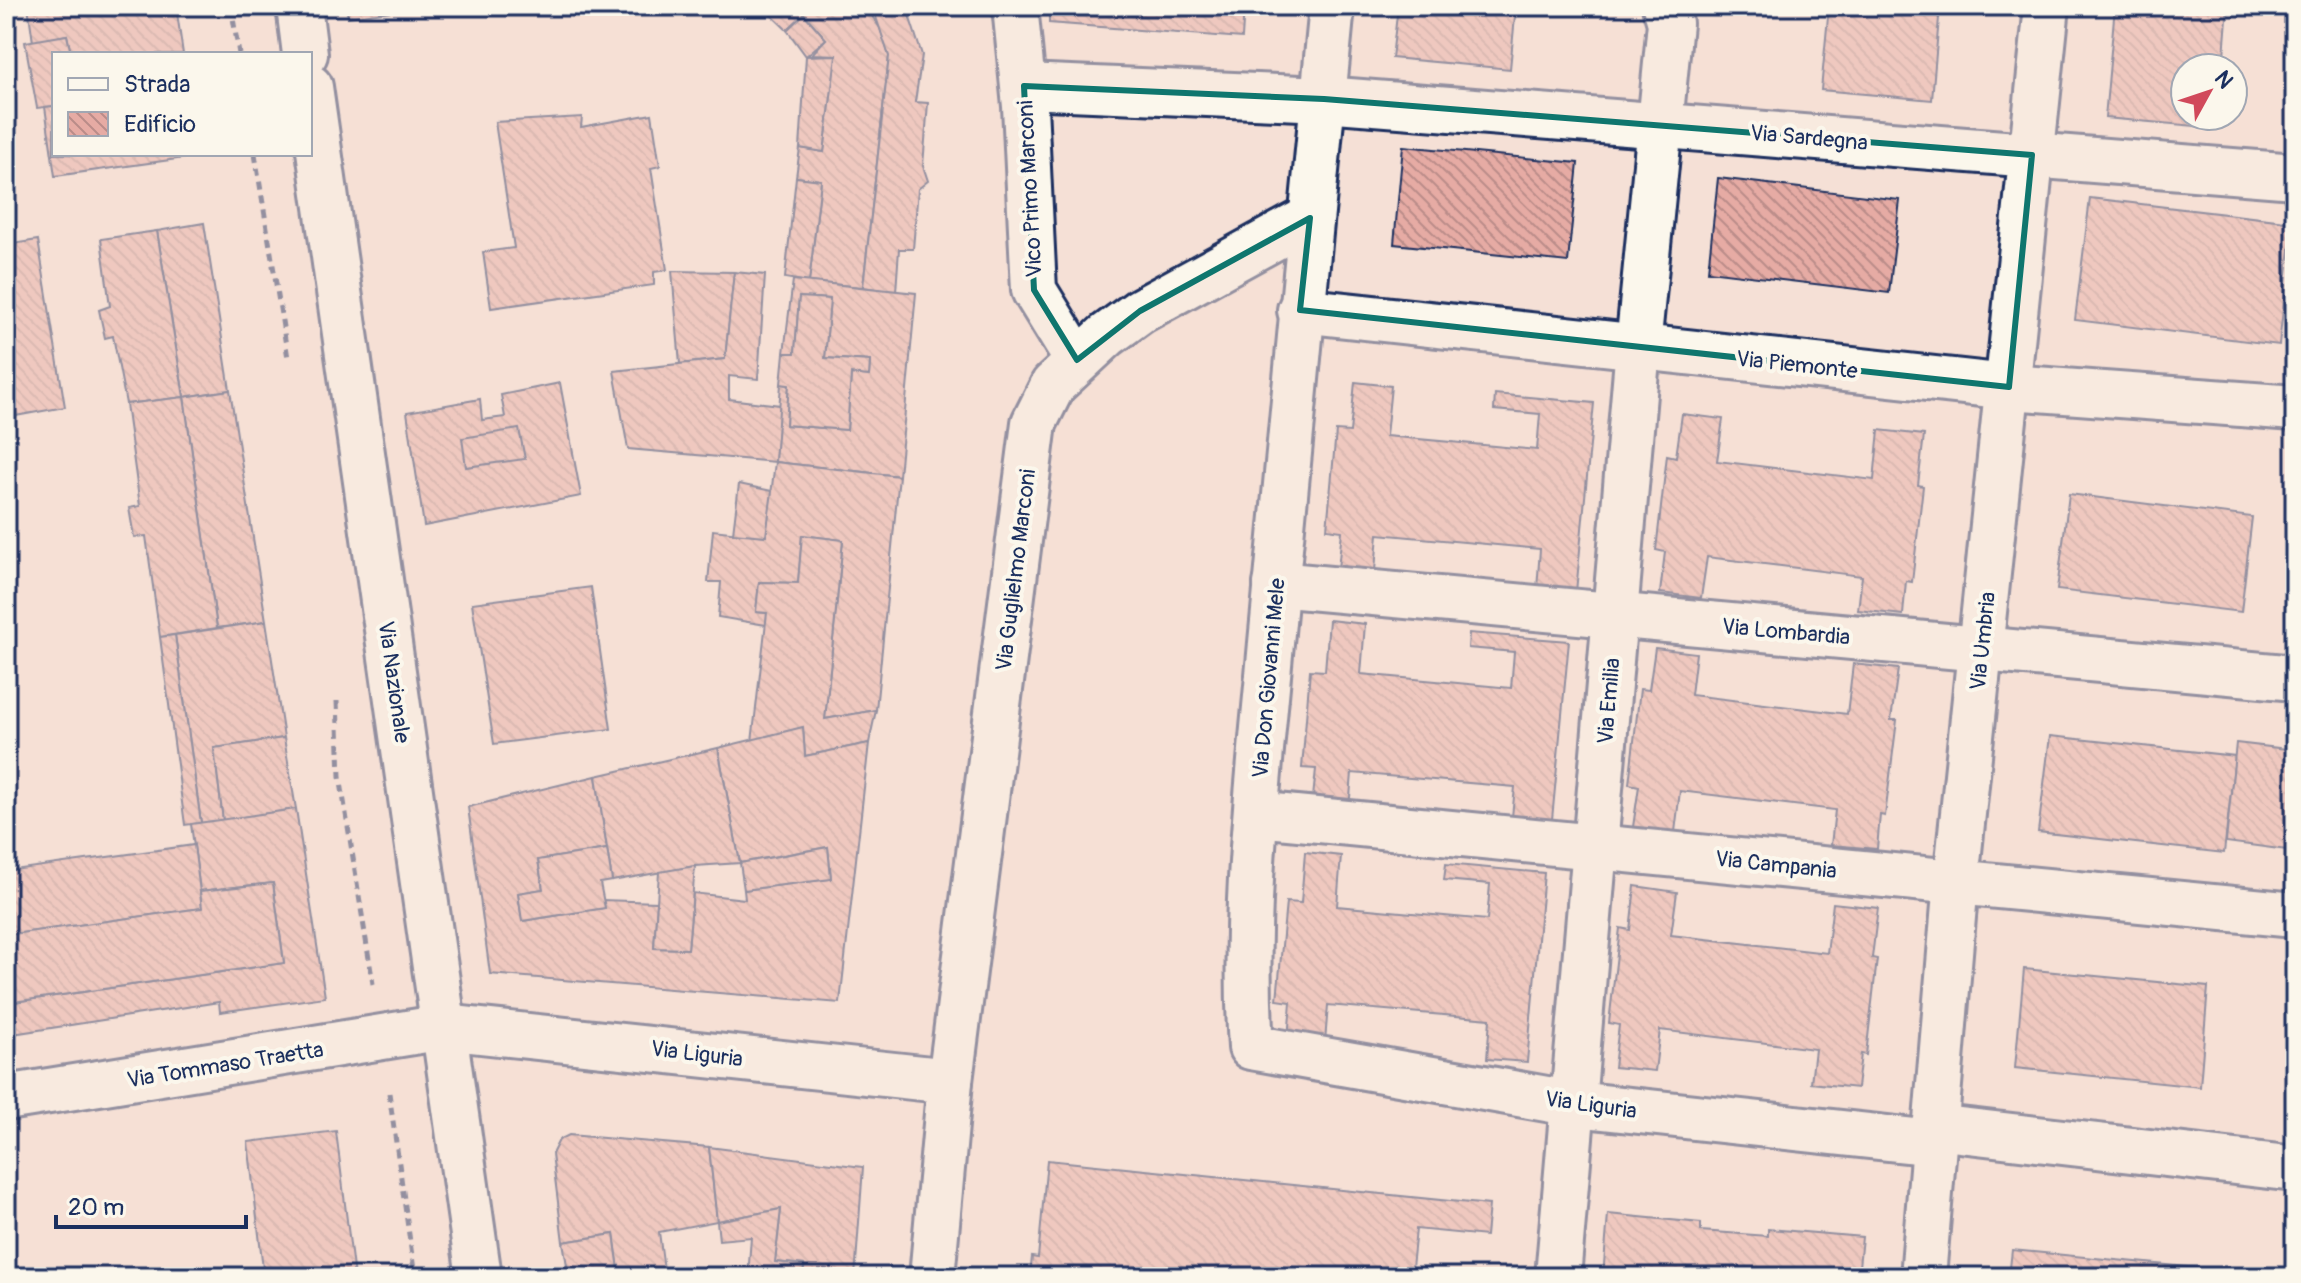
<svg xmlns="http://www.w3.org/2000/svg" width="2301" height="1283" font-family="Pangolin,sans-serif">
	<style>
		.building { fill: url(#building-back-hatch); stroke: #1b2f5e; stroke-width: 2 }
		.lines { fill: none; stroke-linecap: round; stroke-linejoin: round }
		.street-casing { stroke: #1b2f5e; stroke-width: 50 }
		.secondary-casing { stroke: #1b2f5e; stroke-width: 50 }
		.path { stroke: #1b2f5e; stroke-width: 5; stroke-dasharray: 8 6; stroke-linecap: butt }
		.street { stroke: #fbf7ec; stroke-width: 44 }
		.secondary { stroke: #fbf7ec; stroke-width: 44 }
		.marked { fill: none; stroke: #0f766e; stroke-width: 6; stroke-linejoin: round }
		.labels { text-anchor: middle; stroke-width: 8; stroke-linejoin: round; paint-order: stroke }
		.street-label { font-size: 22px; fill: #1b2f5e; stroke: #fbf7ec }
	</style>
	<defs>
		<pattern id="building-back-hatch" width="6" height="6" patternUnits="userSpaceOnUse" patternTransform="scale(2)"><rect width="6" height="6" fill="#e6aba4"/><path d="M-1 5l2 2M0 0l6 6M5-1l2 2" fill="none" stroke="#ba8c89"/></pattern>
	</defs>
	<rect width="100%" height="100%" fill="#f5e0d6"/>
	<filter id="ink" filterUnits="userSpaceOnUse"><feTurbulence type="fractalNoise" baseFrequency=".0125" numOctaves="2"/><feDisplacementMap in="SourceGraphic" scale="16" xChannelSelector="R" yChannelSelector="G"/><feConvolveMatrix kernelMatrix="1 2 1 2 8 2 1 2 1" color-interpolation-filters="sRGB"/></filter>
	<g filter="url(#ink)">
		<!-- building -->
		<g class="building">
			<path d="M 28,6 L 176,6 L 183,54 L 71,54 L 67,35 L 33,42 Z"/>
			<path d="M 346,6 L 427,6 L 348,17 Z"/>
			<path d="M 772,6 L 865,6 L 880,28 L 889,56 L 863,287 L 809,282 L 821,180 L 796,177 L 800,148 L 824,152 L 836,55 L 812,54 L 826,39 L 804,14 L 787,30 L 767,11 Z"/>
			<path d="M 865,6 L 906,6 L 922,55 L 915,102 L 928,103 L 923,166 L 928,181 L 918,189 L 913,249 L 899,249 L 896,292 L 863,287 L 889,56 L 876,17 Z"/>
			<path d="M 1049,6 L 1244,6 L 1242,38 L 1049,23 Z"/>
			<path d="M 1398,6 L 1516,6 L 1510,69 L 1392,58 Z"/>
			<path d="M 1829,6 L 1940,6 L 1932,100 L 1821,90 Z"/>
			<path d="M 2115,6 L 2228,6 L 2223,68 L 2185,68 L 2185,116 L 2219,116 L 2218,128 L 2105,118 Z"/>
			<path d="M 804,14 L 826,39 L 806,56 L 787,30 Z"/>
			<path d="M 67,35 L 71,54 L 54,54 L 54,106 L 37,108 L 25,42 Z"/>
			<path d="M 836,55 L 824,152 L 800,148 L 806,56 Z"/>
			<path d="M 54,106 L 54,154 L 199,156 L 55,176 L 45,107 Z"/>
			<path d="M 652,114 L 660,166 L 651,168 L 667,270 L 654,272 L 654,285 L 491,308 L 483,252 L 514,248 L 495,122 L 582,117 L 581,127 Z"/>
			<path d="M 1403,146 L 1578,163 L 1568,262 L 1394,244 Z"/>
			<path d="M 796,177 L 821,180 L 809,282 L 785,278 Z"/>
			<path d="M 1718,178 L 1900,200 L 1889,293 L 1708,271 Z"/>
			<path d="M 2090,198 L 2293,222 L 2279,345 L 2075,320 Z"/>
			<path d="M 204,223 L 230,390 L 184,397 L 157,231 Z"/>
			<path d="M 157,231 L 184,397 L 126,404 L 113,336 L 105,338 L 99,310 L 110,306 L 101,239 Z"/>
			<path d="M 38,240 L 65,407 L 10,417 L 6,392 L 6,245 Z"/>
			<path d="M 672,271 L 734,272 L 725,359 L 680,364 Z"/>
			<path d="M 734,272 L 765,275 L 758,379 L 729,376 L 729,399 L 780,405 L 775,462 L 628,449 L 614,371 L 725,359 Z"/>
			<path d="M 793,280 L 916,293 L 899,476 L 775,462 L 781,384 L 789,385 L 786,425 L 847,430 L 851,374 L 869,376 L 870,361 L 825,358 L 830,299 L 799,297 L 795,353 L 784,353 Z"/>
			<path d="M 799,297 L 830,299 L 825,358 L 870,361 L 869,376 L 851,374 L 847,430 L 786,425 L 789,385 L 781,384 L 784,353 L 795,353 Z"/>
			<path d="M 1355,382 L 1391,386 L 1386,436 L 1537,450 L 1540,414 L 1494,410 L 1495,394 L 1594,403 L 1576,592 L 1537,589 L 1540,549 L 1378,534 L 1375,571 L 1338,569 L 1342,531 L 1327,529 L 1336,431 L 1350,432 Z"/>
			<path d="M 560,383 L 581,496 L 424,526 L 407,412 L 480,399 L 482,420 L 505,417 L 501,395 Z"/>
			<path d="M 230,390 L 266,621 L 217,628 L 184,397 Z"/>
			<path d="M 184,397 L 217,628 L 160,637 L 146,536 L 134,537 L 129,508 L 140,506 L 126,404 Z"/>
			<path d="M 1682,414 L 1723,419 L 1717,461 L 1874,480 L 1879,430 L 1924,435 L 1918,485 L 1923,486 L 1912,582 L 1906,581 L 1903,615 L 1858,610 L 1862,576 L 1707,557 L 1701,598 L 1660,593 L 1665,552 L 1656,550 L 1667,455 L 1676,457 Z"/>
			<path d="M 519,429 L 525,459 L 466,467 L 462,438 Z"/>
			<path d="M 775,462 L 899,476 L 876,710 L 825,719 L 843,540 L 802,535 L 798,583 L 759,582 L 756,612 L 767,613 L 766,625 L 718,617 L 721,582 L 708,582 L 713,530 L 766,536 Z"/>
			<path d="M 739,484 L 772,491 L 766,536 L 733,533 Z"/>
			<path d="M 2069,494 L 2252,517 L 2241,612 L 2057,590 Z"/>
			<path d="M 802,535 L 843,540 L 825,719 L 876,710 L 869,743 L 805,756 L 803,727 L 752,742 L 767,613 L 756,612 L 759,582 L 798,583 Z"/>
			<path d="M 591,587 L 611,729 L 494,744 L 472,603 Z"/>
			<path d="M 1329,620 L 1365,624 L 1361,674 L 1511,688 L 1514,652 L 1468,648 L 1469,633 L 1569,641 L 1551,830 L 1511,827 L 1515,787 L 1352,773 L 1349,810 L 1312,807 L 1316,769 L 1302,768 L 1310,670 L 1325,671 Z"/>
			<path d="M 266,621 L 284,738 L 214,748 L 223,820 L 201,823 L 175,635 Z"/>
			<path d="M 175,635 L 201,823 L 185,825 L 160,637 Z"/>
			<path d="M 1655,648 L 1696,653 L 1691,695 L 1847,714 L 1853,664 L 1898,669 L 1891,720 L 1897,720 L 1885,816 L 1880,815 L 1877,849 L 1831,845 L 1835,810 L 1680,791 L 1675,832 L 1633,827 L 1639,786 L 1629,784 L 1640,689 L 1649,690 Z"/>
			<path d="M 803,727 L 805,756 L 869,743 L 840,1003 L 490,974 L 468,807 L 596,776 L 607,849 L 538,860 L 543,889 L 518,893 L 522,921 L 605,908 L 603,900 L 657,902 L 654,948 L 688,949 L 693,893 L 745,899 L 744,890 L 831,879 L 828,847 L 740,863 L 718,748 Z"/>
			<path d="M 2050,736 L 2235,756 L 2224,853 L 2038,832 Z"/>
			<path d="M 284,738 L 296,809 L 223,820 L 214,748 Z"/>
			<path d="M 2236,743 L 2295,750 L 2295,851 L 2226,842 Z"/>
			<path d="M 718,748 L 740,863 L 695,866 L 612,881 L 596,776 Z"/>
			<path d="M 296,809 L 325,997 L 220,1012 L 219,1002 L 6,1035 L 6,1003 L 284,963 L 273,883 L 200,891 L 191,824 Z"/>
			<path d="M 194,845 L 202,908 L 6,935 L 6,871 Z"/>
			<path d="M 828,847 L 831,879 L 744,890 L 740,863 Z"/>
			<path d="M 607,849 L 612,881 L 600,883 L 605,908 L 522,921 L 518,893 L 543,889 L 538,860 Z"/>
			<path d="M 1305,852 L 1341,856 L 1337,906 L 1487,920 L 1490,884 L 1444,880 L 1446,864 L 1544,873 L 1527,1062 L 1487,1059 L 1490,1019 L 1328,1005 L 1325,1042 L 1288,1039 L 1291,1002 L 1277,1000 L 1286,902 L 1301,903 Z"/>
			<path d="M 695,866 L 688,949 L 654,948 L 659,872 Z"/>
			<path d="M 273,883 L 284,963 L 6,1003 L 6,935 L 202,908 L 200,891 Z"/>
			<path d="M 1635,886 L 1677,892 L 1671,935 L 1827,953 L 1833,903 L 1878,908 L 1872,958 L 1877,959 L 1866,1055 L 1861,1054 L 1857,1088 L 1811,1083 L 1815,1049 L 1660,1030 L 1655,1071 L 1614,1067 L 1619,1025 L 1609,1023 L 1620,928 L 1630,930 Z"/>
			<path d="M 2024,969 L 2208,987 L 2200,1087 L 2015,1068 Z"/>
			<path d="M 336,1131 L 354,1277 L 264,1277 L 248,1142 Z"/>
			<path d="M 569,1135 L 709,1147 L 717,1221 L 659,1232 L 665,1277 L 620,1277 L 614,1234 L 563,1242 L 552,1154 L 559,1140 Z"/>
			<path d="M 709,1147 L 863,1167 L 855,1277 L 803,1277 L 804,1265 L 775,1262 L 781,1209 L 717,1221 Z"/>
			<path d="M 1047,1160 L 1489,1205 L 1486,1236 L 1416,1229 L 1411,1277 L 1030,1277 L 1032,1257 L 1038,1258 Z"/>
			<path d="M 781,1209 L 775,1262 L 804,1265 L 803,1277 L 748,1277 L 751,1237 L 719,1240 L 717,1221 Z"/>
			<path d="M 1608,1214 L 1701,1223 L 1701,1231 L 1768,1236 L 1768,1229 L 1862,1237 L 1858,1277 L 1603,1277 Z"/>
			<path d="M 614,1234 L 620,1277 L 569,1277 L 563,1242 Z"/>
			<path d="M 2012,1250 L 2197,1268 L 2196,1277 L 2009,1277 Z"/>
		</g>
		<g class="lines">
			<defs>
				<g id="street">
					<path d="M 1015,6 L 1025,106 L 1034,290 L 1077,360"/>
					<path d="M 1332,6 C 1312,218 1290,431 1271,643 C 1259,777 1242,912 1251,1047 L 1575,1104 L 1934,1143"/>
					<path d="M 1024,86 L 1324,99 L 2295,176"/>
					<path d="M 1300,310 L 2009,387 L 2295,408"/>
					<path d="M 1276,584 L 2295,678"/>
					<path d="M 1256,814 L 2295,915"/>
					<path d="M 6,1098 L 444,1027 L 950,1081"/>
					<path d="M 1934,1127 L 2295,1169"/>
					<path d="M 932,1277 L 950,1081 L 1034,423 L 1053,385 L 1107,335 L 1140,311 L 1310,218"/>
					<path d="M 1558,1277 L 1638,347 L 1670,23 L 1665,6"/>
					<path d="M 1923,1277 L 1956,881 L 2047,6"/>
				</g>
				<g id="secondary">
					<path d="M 299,6 L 305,54"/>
					<path d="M 310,87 L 479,1277"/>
				</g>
			</defs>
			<!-- street casing -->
			<use href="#street" class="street-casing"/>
			<!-- secondary casing -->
			<use href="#secondary" class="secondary-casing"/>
			<!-- path -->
			<g class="path">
				<path d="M 231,6 L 239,54"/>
				<path d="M 255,154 L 288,358"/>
				<path d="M 337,701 L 340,776 L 373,984"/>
				<path d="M 389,1093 L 415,1277"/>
			</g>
			<!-- street -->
			<use href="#street" class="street"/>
			<!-- secondary -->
			<use href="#secondary" class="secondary"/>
		</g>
	</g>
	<!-- marked area -->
	<path d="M0 0H2301V1283H0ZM 1024,86 L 1324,99 L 2032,155 L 2009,387 L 1300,310 L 1310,218 L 1140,311 L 1077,360 L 1034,290 Z" fill="#f5e0d6" fill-opacity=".55" fill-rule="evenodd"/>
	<path class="marked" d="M 1024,86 L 1324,99 L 2032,155 L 2009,387 L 1300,310 L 1310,218 L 1140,311 L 1077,360 L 1034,290 Z"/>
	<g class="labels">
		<!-- street labels -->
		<g class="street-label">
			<text transform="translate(1809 137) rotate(5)" y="8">Via Sardegna</text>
			<text transform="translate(1029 189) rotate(-93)" y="8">Vico Primo Marconi</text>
			<text transform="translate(1797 364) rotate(6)" y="8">Via Piemonte</text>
			<text transform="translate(1015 570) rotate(-83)" y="8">Via Guglielmo Marconi</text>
			<text transform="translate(1786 631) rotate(5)" y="8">Via Lombardia</text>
			<text transform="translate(1982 641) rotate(-84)" y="8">Via Umbria</text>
			<text transform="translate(1268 678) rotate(-85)" y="8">Via Don Giovanni Mele</text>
			<text transform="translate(395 682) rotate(82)" y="8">Via Nazionale</text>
			<text transform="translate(1608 701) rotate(-85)" y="8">Via Emilia</text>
			<text transform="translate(1776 864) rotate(6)" y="8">Via Campania</text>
			<text transform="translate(697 1053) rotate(7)" y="8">Via Liguria</text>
			<text transform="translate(225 1064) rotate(-9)" y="8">Via Tommaso Traetta</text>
			<text transform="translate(1591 1104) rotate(8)" y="8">Via Liguria</text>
		</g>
	</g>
	<!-- margin -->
	<rect width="2301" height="1283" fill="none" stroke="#fbf7ec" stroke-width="32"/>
	<rect x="16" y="16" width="2269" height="1251" fill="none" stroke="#1b2f5e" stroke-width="3" filter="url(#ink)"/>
	<!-- legend -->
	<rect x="52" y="52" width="260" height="104" fill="#fbf7ec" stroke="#a1a7b3" stroke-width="2"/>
	<rect x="68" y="78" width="40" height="12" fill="#fbf7ec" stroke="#a1a7b3" stroke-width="2"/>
	<text x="124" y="92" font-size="24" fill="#1b2f5e">Strada</text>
	<rect x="68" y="112" width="40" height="24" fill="url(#building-back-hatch)" stroke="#a1a7b3" stroke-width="2"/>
	<text x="124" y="132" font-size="24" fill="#1b2f5e">Edificio</text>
	<!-- north arrow -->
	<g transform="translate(2209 92) rotate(50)"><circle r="38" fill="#fbf7ec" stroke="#a1a7b3" stroke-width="2"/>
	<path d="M0-6L14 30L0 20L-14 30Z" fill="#d1495b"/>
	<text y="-12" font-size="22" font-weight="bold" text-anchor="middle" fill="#1b2f5e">N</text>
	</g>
	<!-- scale -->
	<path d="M56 1215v12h190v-12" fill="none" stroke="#1b2f5e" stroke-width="4"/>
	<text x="68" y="1215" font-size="24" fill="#1b2f5e" stroke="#fbf7ec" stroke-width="6" paint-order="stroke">20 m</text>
</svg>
